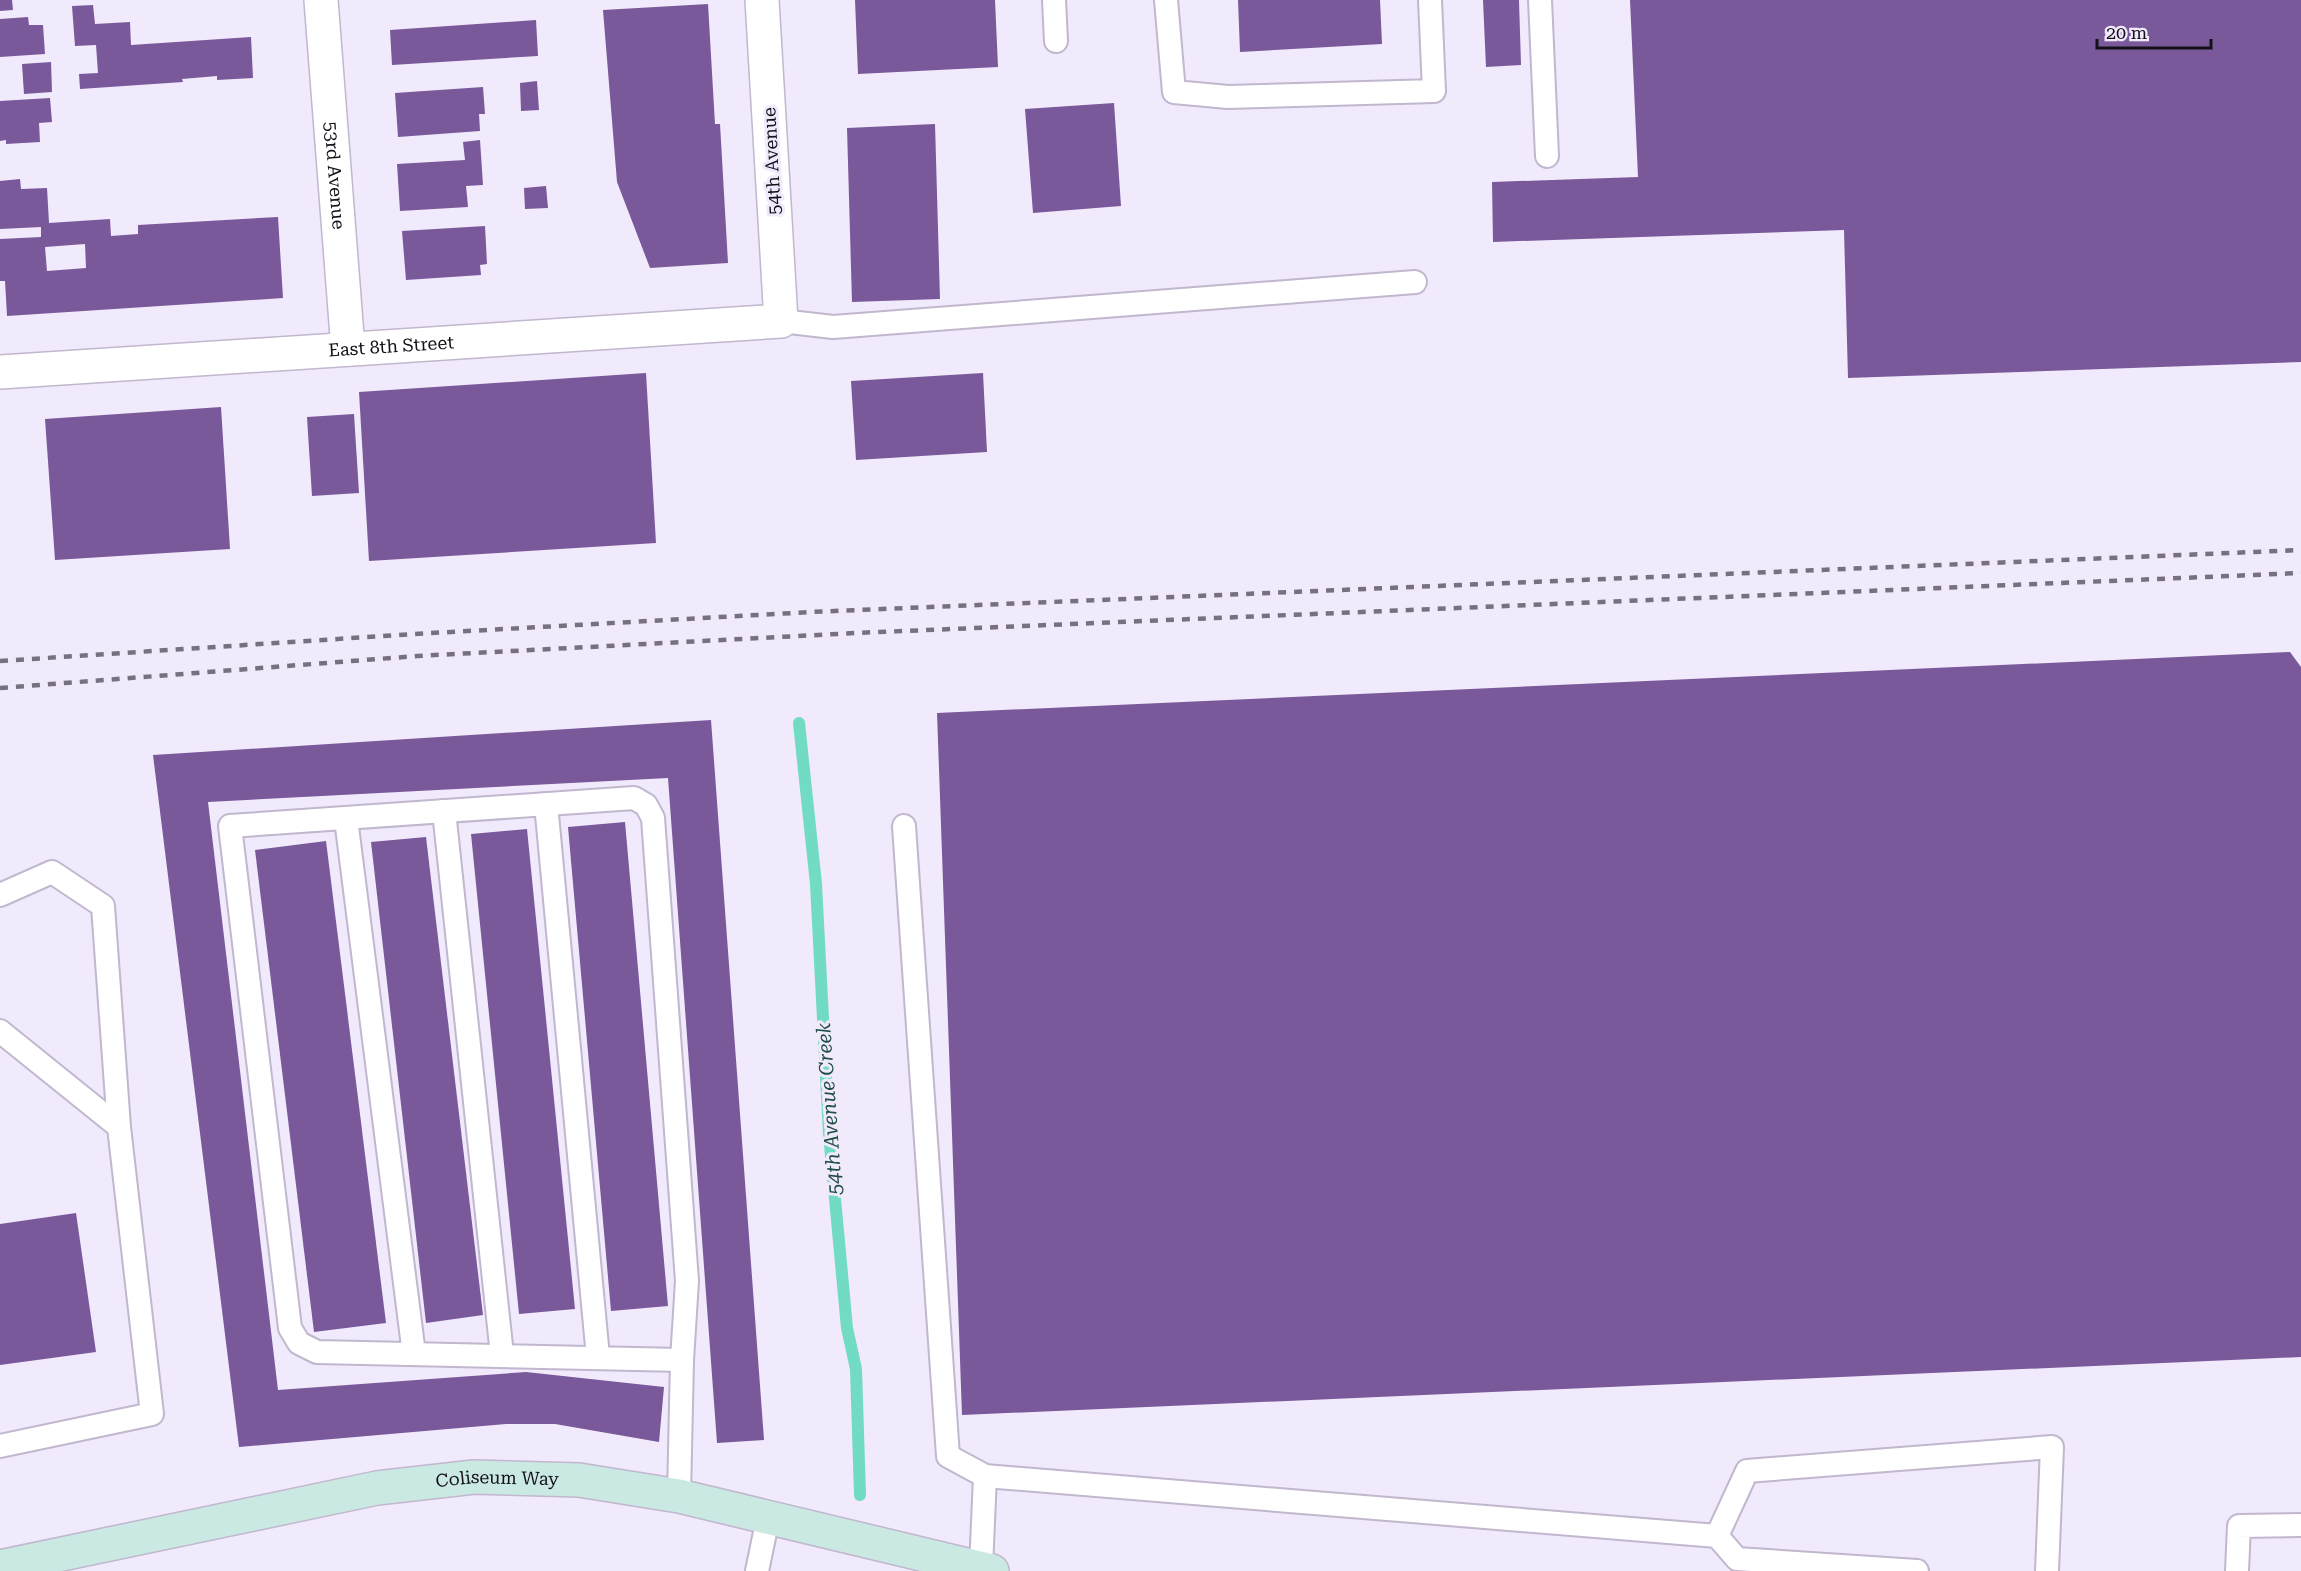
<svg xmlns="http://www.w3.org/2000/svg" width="2301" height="1571" font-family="'Roboto Serif',serif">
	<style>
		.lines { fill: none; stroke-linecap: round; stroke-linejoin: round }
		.stream { stroke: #72dbc4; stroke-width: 12 }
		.building { fill: #79599a; fill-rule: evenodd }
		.lane-casing { stroke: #c1b7ce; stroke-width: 26 }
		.street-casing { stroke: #c1b7ce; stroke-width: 36 }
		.secondary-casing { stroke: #c1b7ce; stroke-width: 36 }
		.lane { stroke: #fff; stroke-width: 22 }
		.street { stroke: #fff; stroke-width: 33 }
		.secondary { stroke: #cbe9e3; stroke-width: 33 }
		.rail { stroke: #77717f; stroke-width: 4.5; stroke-dasharray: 8 8; stroke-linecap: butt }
		.labels { text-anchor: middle; stroke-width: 6; stroke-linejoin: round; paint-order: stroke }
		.street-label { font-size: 18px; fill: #141019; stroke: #f1e9fc }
		.water-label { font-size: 20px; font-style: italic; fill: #1f4e44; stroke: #f1e9fc }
	</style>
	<rect width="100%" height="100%" fill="#f1e9fc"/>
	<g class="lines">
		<!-- stream -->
		<path class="stream" d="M 799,723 L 816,884 L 829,1134 L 847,1328 L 856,1369 L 860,1495"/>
	</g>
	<!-- building -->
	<g class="building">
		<path d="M 0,0 L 12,0 L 13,10 L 0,11 Z"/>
		<path d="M 855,0 L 995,0 L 998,67 L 858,74 Z"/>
		<path d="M 1238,0 L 1380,0 L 1382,44 L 1240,52 Z"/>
		<path d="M 1483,0 L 1519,0 L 1521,65 L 1486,67 Z"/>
		<path d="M 1630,0 L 2301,0 L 2301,362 L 1848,378 L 1844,230 L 1493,242 L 1492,182 L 1638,177 Z"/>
		<path d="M 708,4 L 715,124 L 720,124 L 728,263 L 650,268 L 617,182 L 603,10 Z"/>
		<path d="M 93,5 L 95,24 L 130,22 L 131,45 L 251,37 L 253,78 L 217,80 L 217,76 L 182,79 L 183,82 L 80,89 L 79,74 L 98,73 L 96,45 L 75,46 L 72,6 Z"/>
		<path d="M 28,17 L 29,25 L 43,25 L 45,54 L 0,57 L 0,19 Z"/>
		<path d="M 536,20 L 538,56 L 392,65 L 390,30 Z"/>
		<path d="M 51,62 L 52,92 L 24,94 L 22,64 Z"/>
		<path d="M 537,81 L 539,110 L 521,111 L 520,83 Z"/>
		<path d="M 483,87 L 485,114 L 479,114 L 480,131 L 398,137 L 395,93 Z"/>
		<path d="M 50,98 L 52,122 L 39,123 L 40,142 L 6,144 L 6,140 L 0,141 L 0,101 Z"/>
		<path d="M 1114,103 L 1121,206 L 1033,213 L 1025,109 Z"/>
		<path d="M 935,124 L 940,299 L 852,302 L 847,128 Z"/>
		<path d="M 480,140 L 483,185 L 466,186 L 468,207 L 400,211 L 397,164 L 465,160 L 463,142 Z"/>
		<path d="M 20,179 L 21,189 L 47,188 L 49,223 L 110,219 L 111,236 L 138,234 L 138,225 L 278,217 L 283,298 L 7,316 L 5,281 L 0,281 L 0,239 L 41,237 L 41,227 L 0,229 L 0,181 ZM 85,244 L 86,268 L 47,271 L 45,247 Z"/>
		<path d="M 546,186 L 548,208 L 525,209 L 524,188 Z"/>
		<path d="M 485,226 L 487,264 L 480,265 L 481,275 L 406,280 L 402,231 Z"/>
		<path d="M 646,373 L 656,543 L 369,561 L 359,392 Z"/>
		<path d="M 983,373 L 987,452 L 856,460 L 851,381 Z"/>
		<path d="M 221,407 L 230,549 L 55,560 L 45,419 Z"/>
		<path d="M 354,414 L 359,493 L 312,496 L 307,417 Z"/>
		<path d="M 2290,652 L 2301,667 L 2301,1357 L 962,1415 L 937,713 Z"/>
		<path d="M 711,720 L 764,1440 L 717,1443 L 668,778 L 208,802 L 278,1390 L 526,1372 L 664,1387 L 659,1442 L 555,1424 L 506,1424 L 239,1447 L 153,755 Z"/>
		<path d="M 625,822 L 668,1306 L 611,1311 L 568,827 Z"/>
		<path d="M 527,829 L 575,1309 L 519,1314 L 471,834 Z"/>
		<path d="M 426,837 L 483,1315 L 426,1323 L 371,842 Z"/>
		<path d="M 326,841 L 386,1323 L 314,1332 L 255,850 Z"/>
		<path d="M 76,1213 L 96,1352 L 0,1365 L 0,1224 Z"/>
	</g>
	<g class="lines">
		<defs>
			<g id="lane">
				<path d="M 1054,0 L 1056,41"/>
				<path d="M 1166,0 L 1174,92 L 1228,97 L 1434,91 L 1430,0"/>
				<path d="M 1540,0 L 1547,156"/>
				<path d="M 781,321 L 833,327 L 1415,282"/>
				<path d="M 634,798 L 646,805 L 653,818 L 687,1281 L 682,1360 L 317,1352 L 299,1343 L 290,1328 L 230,826 Z"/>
				<path d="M 546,804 L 598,1357"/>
				<path d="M 444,811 L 502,1355"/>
				<path d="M 346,819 L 414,1354"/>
				<path d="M 904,826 L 948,1456 L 985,1476 L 981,1568"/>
				<path d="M 0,895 L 52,872 L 103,906 L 119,1127"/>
				<path d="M 0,1031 L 119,1127 L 152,1414 L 0,1446"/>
				<path d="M 985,1476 L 1717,1536 L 1737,1559 L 1917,1571"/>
				<path d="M 679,1496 L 682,1360"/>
				<path d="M 1717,1536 L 1747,1471 L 2052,1447 L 2047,1571"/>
				<path d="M 757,1571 L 768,1518"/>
				<path d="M 2237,1571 L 2239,1526 L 2301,1525"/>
			</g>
			<g id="street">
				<path id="s1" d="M 321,0 L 348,349"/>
				<path id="s2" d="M 0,372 L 781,321 L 762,0"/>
			</g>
			<g id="secondary">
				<path id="s3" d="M 0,1567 L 377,1488 L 474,1477 L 579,1480 L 679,1496 L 992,1571"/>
			</g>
		</defs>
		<!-- lane casing -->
		<use href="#lane" class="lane-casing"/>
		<!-- street casing -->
		<use href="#street" class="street-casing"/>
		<!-- secondary casing -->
		<use href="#secondary" class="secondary-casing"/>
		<!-- lane -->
		<use href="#lane" class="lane"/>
		<!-- street -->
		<use href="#street" class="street"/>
		<!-- secondary -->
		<use href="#secondary" class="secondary"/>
		<!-- rail -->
		<g class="rail">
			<path d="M 0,661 L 414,634 L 811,612 L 2301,550"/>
			<path d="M 0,688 L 417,656 L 855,633 L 2301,573"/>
		</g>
	</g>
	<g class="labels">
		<!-- street labels -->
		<g class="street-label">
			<text transform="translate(772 161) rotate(-93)" y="6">54th Avenue</text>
			<text dy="6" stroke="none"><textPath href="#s1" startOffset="176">53rd Avenue</textPath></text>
			<text dy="6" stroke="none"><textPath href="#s2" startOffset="392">East 8th Street</textPath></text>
			<text dy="6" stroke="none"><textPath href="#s3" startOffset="506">Coliseum Way</textPath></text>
		</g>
		<!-- water labels -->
		<g class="water-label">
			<text transform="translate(829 1109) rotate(-94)" y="7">54th Avenue Creek</text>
		</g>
	</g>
	<!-- scale -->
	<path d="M2097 39v9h114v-9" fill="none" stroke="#141019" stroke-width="3"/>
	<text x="2106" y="39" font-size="18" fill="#141019" stroke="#f1e9fc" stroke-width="4.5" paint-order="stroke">20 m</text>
</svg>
